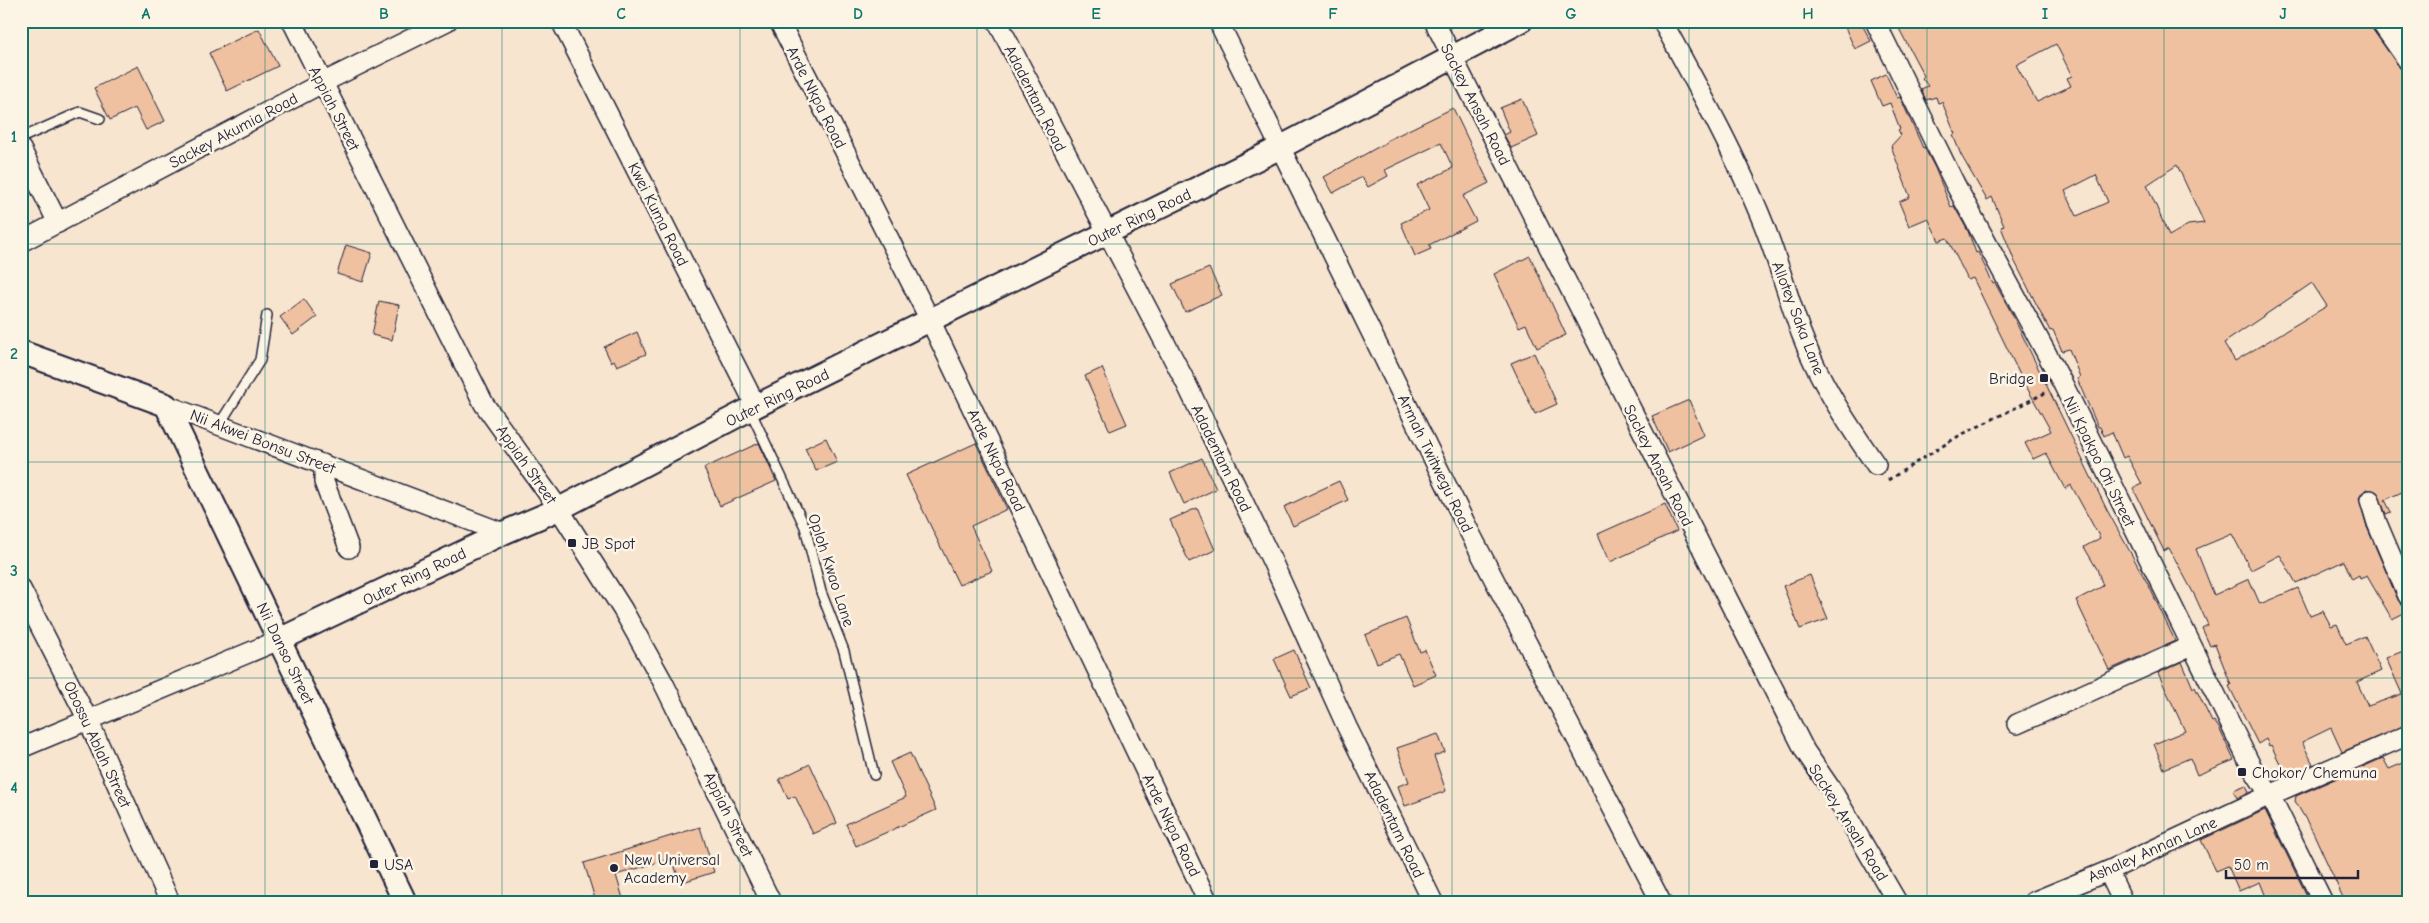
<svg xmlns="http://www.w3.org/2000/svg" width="2429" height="923" font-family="'Comic Neue',sans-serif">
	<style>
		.building { fill: #f0c1a0; stroke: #22223b; fill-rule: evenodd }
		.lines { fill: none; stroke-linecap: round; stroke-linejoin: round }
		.service-casing { stroke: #22223b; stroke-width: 12 }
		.minor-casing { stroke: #22223b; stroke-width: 22 }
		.tertiary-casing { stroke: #22223b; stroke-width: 26 }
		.path { stroke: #22223b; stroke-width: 3; stroke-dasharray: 4 4; stroke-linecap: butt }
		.service { stroke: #fcf5e5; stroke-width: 9 }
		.minor { stroke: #fcf5e5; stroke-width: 19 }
		.tertiary { stroke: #fcf5e5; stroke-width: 22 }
		.grid { fill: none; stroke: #0f766e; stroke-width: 1; stroke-opacity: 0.55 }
		.poi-dot { fill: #22223b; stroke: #fcf5e5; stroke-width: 2 }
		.labels { text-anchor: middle; stroke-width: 5; stroke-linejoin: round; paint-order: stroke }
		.street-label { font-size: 16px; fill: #22223b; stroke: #fcf5e5 }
		.poi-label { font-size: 16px; fill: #22223b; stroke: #fcf5e5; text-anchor: start }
		.neatline { fill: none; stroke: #0f766e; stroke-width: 2 }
		.grid-label { font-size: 16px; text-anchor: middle; font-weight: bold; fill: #0f766e }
	</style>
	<rect width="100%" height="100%" fill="#f8e5d0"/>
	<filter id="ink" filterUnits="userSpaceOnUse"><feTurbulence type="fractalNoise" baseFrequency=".02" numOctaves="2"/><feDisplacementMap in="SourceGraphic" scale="10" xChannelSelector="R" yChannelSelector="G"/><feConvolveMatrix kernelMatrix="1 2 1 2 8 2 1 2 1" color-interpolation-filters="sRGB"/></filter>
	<g filter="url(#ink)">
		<!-- building -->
		<g class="building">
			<path d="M 1842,21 L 1860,21 L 1871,41 L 1855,49 Z"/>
			<path d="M 1895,21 L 2351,21 L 2354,26 L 2362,21 L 2369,21 L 2371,27 L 2399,67 L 2408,72 L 2408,489 L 2385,500 L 2391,512 L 2386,514 L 2377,492 L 2366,489 L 2359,498 L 2367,527 L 2398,600 L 2402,605 L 2408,607 L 2408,611 L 2392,619 L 2367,576 L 2360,579 L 2359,575 L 2352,579 L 2344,561 L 2296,583 L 2280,555 L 2251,570 L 2232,534 L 2196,549 L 2214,595 L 2249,579 L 2260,604 L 2298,588 L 2310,616 L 2323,611 L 2331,626 L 2337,624 L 2346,644 L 2365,636 L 2381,671 L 2357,682 L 2368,706 L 2402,694 L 2386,658 L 2408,649 L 2408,724 L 2342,752 L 2331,728 L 2302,742 L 2313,764 L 2286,776 L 2271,745 L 2269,746 L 2266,739 L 2258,744 L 2229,686 L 2231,685 L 2215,644 L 2210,646 L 2202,628 L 2208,625 L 2195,596 L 2169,548 L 2164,551 L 2133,488 L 2142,484 L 2127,456 L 2123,458 L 2112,432 L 2104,436 L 2100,427 L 2098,427 L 2077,379 L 2080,377 L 2069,349 L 2062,351 L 2053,330 L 2050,331 L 2014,260 L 2001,227 L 2004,226 L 1992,197 L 1987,200 L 1961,155 L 1953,135 L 1955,134 L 1942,102 L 1938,103 L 1936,97 L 1926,100 L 1921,89 L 1928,86 L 1922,78 L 1924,76 ZM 2056,44 L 2072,76 L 2067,78 L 2071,86 L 2037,102 L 2016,65 ZM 2177,165 L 2204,223 L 2188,225 L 2169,236 L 2147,185 ZM 2096,175 L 2108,202 L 2077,216 L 2065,191 ZM 2312,283 L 2327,306 L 2235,361 L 2224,343 Z"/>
			<path d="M 259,29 L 278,66 L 227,91 L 209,53 Z"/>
			<path d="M 138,66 L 165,121 L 146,130 L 135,108 L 110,120 L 94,88 Z"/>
			<path d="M 1886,74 L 1897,98 L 1900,97 L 1923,148 L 1924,147 L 1935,168 L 1951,207 L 1954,206 L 1968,231 L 1976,253 L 1978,252 L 1993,284 L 1995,283 L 2011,312 L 2107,510 L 2150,588 L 2175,641 L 2109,670 L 2076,600 L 2103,586 L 2097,569 L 2084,547 L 2100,538 L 2071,485 L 2065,489 L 2046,453 L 2033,459 L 2025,443 L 2051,431 L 2021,377 L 1973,278 L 1968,280 L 1947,238 L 1939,241 L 1928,218 L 1909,226 L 1899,202 L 1910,197 L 1891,146 L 1901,135 L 1898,130 L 1900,129 L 1890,103 L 1882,106 L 1871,81 Z"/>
			<path d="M 1522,99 L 1538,136 L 1511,148 L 1504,135 L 1510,132 L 1500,108 Z"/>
			<path d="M 1453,108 L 1489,183 L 1463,196 L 1476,221 L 1429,245 L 1431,249 L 1415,256 L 1401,223 L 1429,210 L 1417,185 L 1453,168 L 1441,143 L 1385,170 L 1388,176 L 1368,187 L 1362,177 L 1333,193 L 1324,177 L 1387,142 L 1386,141 Z"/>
			<path d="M 346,245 L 372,253 L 363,282 L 337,274 Z"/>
			<path d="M 1530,256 L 1566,335 L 1537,348 L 1526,324 L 1519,327 L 1494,274 Z"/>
			<path d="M 1209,268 L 1222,295 L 1185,312 L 1172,284 Z"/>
			<path d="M 304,299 L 317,317 L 293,335 L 280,317 Z"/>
			<path d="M 379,301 L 399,305 L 392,340 L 372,335 Z"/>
			<path d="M 637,332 L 646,354 L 617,366 L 614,360 L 611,362 L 604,347 Z"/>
			<path d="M 1534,353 L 1557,404 L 1535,414 L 1511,363 Z"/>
			<path d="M 1102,368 L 1127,424 L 1110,431 L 1085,376 Z"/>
			<path d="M 1689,400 L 1704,435 L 1668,452 L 1652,416 Z"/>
			<path d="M 826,438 L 837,462 L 816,471 L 805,448 Z"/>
			<path d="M 759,443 L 776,481 L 720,506 L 704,468 Z"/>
			<path d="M 976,443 L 1007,509 L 971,526 L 992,571 L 959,585 L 906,475 Z"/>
			<path d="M 1202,458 L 1216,489 L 1184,504 L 1170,473 Z"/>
			<path d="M 1339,481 L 1348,500 L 1293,526 L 1284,507 Z"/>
			<path d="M 1665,504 L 1677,531 L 1610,562 L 1598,534 Z"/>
			<path d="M 1197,508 L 1215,550 L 1189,562 L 1170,520 Z"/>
			<path d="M 1810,575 L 1828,619 L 1800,629 L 1783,586 Z"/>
			<path d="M 1406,618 L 1420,652 L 1425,650 L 1436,675 L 1413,685 L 1399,654 L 1377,663 L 1365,635 Z"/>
			<path d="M 1294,650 L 1311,688 L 1291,696 L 1274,659 Z"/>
			<path d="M 2182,662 L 2193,688 L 2195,687 L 2212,722 L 2214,721 L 2219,728 L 2234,760 L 2197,775 L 2190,758 L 2164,769 L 2154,744 L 2185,731 L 2158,673 Z"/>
			<path d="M 1438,734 L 1445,752 L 1434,756 L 1446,791 L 1405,806 L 1398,786 L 1409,782 L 1397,748 Z"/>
			<path d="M 910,753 L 936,810 L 856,846 L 846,824 L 906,797 L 890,762 Z"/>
			<path d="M 2383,758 L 2389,769 L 2408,761 L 2408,902 L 2345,902 L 2313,832 L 2295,801 L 2296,796 Z"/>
			<path d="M 810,764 L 837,823 L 813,834 L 795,796 L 788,799 L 779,779 Z"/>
			<path d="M 2246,785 L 2249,792 L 2237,798 L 2233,790 Z"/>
			<path d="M 2265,810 L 2310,902 L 2268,902 L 2260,882 L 2239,891 L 2228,866 L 2216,871 L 2201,840 Z"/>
			<path d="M 700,827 L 714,872 L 680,883 L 672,858 L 616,875 L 624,902 L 596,902 L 584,863 Z"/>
		</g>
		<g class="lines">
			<defs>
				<g id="service">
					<path d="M 2393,39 L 2408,30"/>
					<path d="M 21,138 L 80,112 L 100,119"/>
					<path d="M 750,410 L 805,527 L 821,592 L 844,651 L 874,775"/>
					<path d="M 219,425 L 260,360 L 267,315"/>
				</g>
				<g id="minor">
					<path d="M 292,21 L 484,404 L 559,509 L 623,610 L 663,682 L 771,902"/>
					<path d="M 561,21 L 756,406"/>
					<path d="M 779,21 L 931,322 L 1208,902"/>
					<path d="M 997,21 L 1185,381 L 1272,561 L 1347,727 L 1433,902"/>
					<path d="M 1218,21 L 1468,529 L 1661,902"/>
					<path d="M 1434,21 L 1805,751 L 1833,792 L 1897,902"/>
					<path d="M 1662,21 C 1697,85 1737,157 1764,225 C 1778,261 1788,297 1801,333 C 1819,381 1847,423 1876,465"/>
					<path d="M 1875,21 L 1955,184 L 2063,384 L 2251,766 L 2270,795 L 2323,902"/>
					<path d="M 2380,21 L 2408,61"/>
					<path d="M 21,149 L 58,223"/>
					<path d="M 21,242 L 322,83 L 447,21"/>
					<path d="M 166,405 L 503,533"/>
					<path d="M 324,465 L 324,482 L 349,548"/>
					<path d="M 2370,500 L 2377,523 L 2408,596"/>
					<path d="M 21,589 L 88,720 L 170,902"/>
					<path d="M 2017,724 L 2191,646"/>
					<path d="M 21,748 L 279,640"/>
					<path d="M 2108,871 L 2123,902"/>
					<path d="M 2033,902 L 2108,871 L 2270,795 L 2408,735"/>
				</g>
				<g id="tertiary">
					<path d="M 21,352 L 166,405 L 405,902"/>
					<path d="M 279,640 L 503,533 L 559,509 L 756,406 L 1281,147 L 1521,21"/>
				</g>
			</defs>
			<!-- service casing -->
			<use href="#service" class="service-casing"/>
			<!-- minor casing -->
			<use href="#minor" class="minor-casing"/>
			<!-- tertiary casing -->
			<use href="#tertiary" class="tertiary-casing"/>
			<!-- path -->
			<path class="path" d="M 1888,480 L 1957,437 L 2049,391"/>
			<!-- service -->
			<use href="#service" class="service"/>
			<!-- minor -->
			<use href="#minor" class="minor"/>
			<!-- tertiary -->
			<use href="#tertiary" class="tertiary"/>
		</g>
	</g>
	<!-- grid -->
	<path class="grid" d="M 265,21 L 265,902M 502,21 L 502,902M 740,21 L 740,902M 977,21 L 977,902M 1214,21 L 1214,902M 1452,21 L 1452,902M 1689,21 L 1689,902M 1927,21 L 1927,902M 2164,21 L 2164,902M 21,244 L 2408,244M 21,462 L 2408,462M 21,678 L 2408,678"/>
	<!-- markers -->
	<g class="poi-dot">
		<rect x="2039" y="373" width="10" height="10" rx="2.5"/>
		<rect x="567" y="538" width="10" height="10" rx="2.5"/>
		<rect x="2237" y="767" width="10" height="10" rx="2.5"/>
		<rect x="369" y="859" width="10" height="10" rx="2.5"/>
		<circle cx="614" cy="868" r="5"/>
	</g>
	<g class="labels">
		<!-- street labels -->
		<g class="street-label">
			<text transform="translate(817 97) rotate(63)" y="6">Arde Nkpa Road</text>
			<text transform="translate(1036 98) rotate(63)" y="6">Adadentam Road</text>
			<text transform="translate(1476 104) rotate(63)" y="6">Sackey Ansah Road</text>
			<text transform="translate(335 108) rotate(63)" y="6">Appiah Street</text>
			<text transform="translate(233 130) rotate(-28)" y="6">Sackey Akumia Road</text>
			<text transform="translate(659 214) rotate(63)" y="6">Kwei Kuma Road</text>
			<text transform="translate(1139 217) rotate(-26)" y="6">Outer Ring Road</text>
			<text transform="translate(1799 318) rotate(69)" y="6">Allotey Saka Lane</text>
			<text transform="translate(777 397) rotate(-26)" y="6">Outer Ring Road</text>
			<text transform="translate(263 441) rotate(21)" y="6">Nii Akwei Bonsu Street</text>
			<text transform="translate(1222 458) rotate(64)" y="6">Adadentam Road</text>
			<text transform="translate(997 460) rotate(64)" y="6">Arde Nkpa Road</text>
			<text transform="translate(2100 461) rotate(64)" y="6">Nii Kpakpo Oti Street</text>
			<text transform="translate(1436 463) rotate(64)" y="6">Armah Twitwegu Road</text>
			<text transform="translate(527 464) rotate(55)" y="6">Appiah Street</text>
			<text transform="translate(1659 465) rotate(63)" y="6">Sackey Ansah Road</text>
			<text transform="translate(832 570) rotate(72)" y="6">Oploh Kwao Lane</text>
			<text transform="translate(414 576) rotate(-26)" y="6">Outer Ring Road</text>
			<text transform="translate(286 653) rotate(64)" y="6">Nii Danso Street</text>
			<text transform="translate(98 744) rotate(65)" y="6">Obossu Ablah Street</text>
			<text transform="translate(729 814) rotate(64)" y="6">Appiah Street</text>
			<text transform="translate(1849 822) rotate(58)" y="6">Sackey Ansah Road</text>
			<text transform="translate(1395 824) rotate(64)" y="6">Adadentam Road</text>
			<text transform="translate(1172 825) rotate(64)" y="6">Arde Nkpa Road</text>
			<text transform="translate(2152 849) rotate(-24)" y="6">Ashaley Annan Lane</text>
		</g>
		<!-- poi labels -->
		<g class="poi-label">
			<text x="2034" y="384" text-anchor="end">Bridge</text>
			<text x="582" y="549">JB Spot</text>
			<text x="2252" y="778">Chokor/ Chemuna</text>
			<text x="624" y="865">New Universal<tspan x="624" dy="18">Academy</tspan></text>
			<text x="384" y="870">USA</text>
		</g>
	</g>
	<!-- margin -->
	<rect width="2429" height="923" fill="none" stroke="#fcf5e5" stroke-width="55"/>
	<!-- scale -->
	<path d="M2226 870v8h132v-8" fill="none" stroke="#22223b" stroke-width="2.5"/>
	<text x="2234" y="870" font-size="15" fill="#22223b" stroke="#fcf5e5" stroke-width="4" paint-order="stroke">50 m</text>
	<rect x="28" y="28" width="2374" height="868" class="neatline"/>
	<g class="grid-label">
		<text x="146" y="19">A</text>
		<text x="384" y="19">B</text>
		<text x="621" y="19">C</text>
		<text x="858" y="19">D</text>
		<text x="1096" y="19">E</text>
		<text x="1333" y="19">F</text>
		<text x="1571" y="19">G</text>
		<text x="1808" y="19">H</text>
		<text x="2045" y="19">I</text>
		<text x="2283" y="19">J</text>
		<text x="14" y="142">1</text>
		<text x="14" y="359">2</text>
		<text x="14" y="576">3</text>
		<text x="14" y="793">4</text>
	</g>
</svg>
